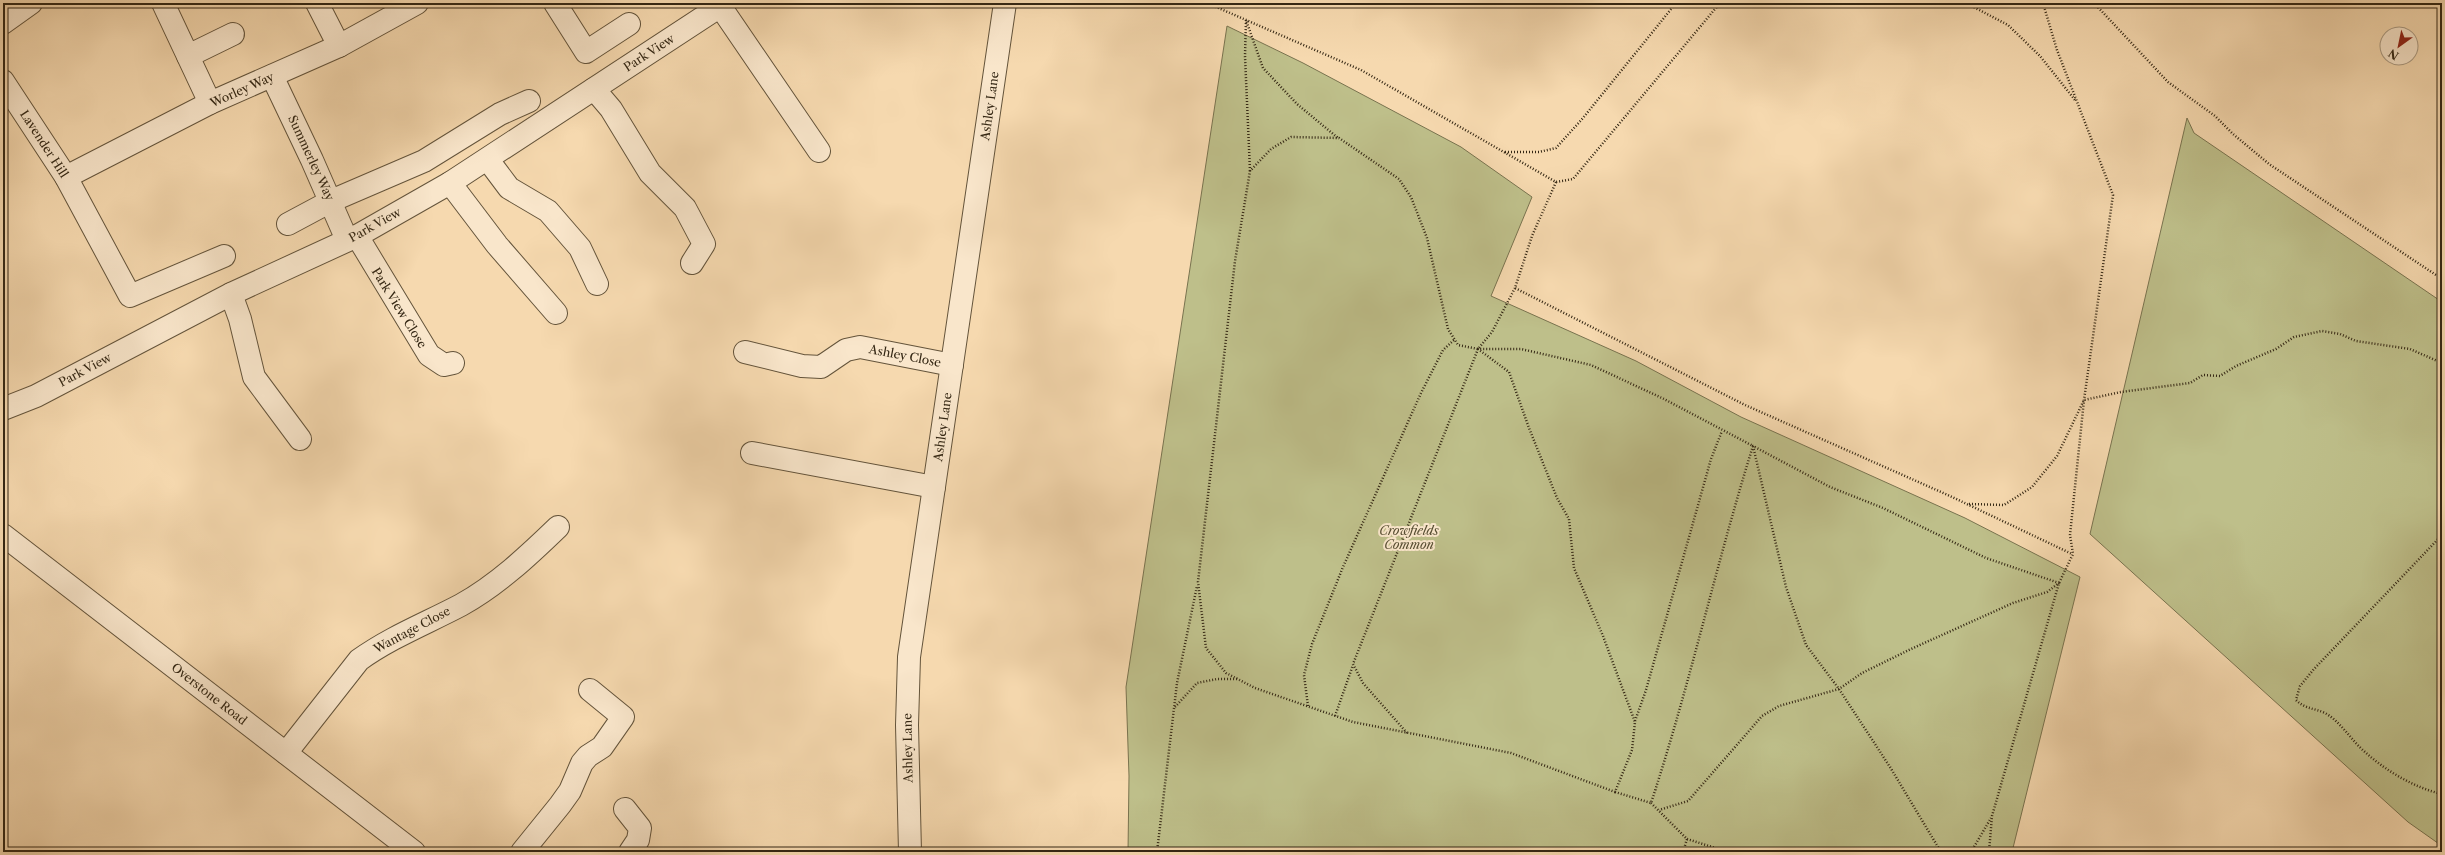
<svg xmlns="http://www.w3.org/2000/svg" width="2445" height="855" font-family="'Libre Caslon Text',serif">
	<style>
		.green { fill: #bebf8a; stroke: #79734f }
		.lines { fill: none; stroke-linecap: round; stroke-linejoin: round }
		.minor-casing { stroke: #64543b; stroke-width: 24 }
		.path { stroke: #342714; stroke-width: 2.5; stroke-dasharray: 1 2; stroke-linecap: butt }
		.minor { stroke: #f9e6cb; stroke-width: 22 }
		.labels { text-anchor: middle; stroke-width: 4; stroke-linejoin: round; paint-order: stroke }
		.street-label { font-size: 12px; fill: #342714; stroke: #f9e6cb }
		.park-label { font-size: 12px; font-style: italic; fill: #564d32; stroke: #f9e6cb }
	</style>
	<rect width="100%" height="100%" fill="#f6d9af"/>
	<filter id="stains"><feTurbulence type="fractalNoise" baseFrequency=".005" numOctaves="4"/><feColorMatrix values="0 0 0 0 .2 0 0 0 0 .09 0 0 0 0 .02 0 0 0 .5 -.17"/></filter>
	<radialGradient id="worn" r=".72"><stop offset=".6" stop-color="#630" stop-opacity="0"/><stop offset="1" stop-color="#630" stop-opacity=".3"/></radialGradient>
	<!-- green -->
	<g class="green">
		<path d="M 1227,26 L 1303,63 L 1461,147 L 1532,197 L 1491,296 L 1636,361 L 1741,417 L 1965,518 L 2080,577 L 2012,852 L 1128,852 L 1129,776 L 1126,687 Z"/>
		<path d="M 2187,118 L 2194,133 L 2442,302 L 2442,846 L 2408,822 L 2090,534 Z"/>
	</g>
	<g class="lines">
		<defs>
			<g id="minor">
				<path d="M 163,3 L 210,103"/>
				<path d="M 317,3 L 339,46"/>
				<path d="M 555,3 L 586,52 L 629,24"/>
				<path d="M 720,6 L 819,151"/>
				<path d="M 3,23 L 31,3"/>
				<path d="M 188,56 L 233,34"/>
				<path d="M 272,76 L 312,160 L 347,240"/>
				<path d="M 3,81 L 66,177 L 130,296 L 224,256"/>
				<path d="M 594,89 L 611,109 L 650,173 L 685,208 L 704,244 L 692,263"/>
				<path d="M 488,160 L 509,188 L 548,211 L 580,248 L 597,284"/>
				<path d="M 66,177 L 210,103 L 339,46 L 417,3"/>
				<path d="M 450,183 L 497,245 L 556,313"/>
				<path d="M 288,224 L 331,201 L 424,161 L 500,114 L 529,101"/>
				<path d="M 357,236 L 429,355 L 444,365 L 453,363"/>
				<path d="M 231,294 L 240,319 L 254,377 L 300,439"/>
				<path d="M 745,352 L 802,366 L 821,367 L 846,350 L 860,347 L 952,365"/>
				<path d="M 3,409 L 36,396 L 231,294 L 357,236 L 450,183 L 725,3"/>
				<path d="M 752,453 L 934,487"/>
				<path d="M 3,535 L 414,852"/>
				<path d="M 286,753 L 359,660 C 391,637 427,623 461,605 C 497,585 528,556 558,527"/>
				<path d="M 625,809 L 640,828 L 638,840 L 630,852"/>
				<path d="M 522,852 L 560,805 L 570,791 L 582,763 L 588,756 L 602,747 L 623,717 L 590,690"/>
				<path d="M 910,852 L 907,725 L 909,657 L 1005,3"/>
			</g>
		</defs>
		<!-- minor casing -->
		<use href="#minor" class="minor-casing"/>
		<!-- path -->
		<g class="path">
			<path d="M 1207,3 L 1361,70 L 1556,182 L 1573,179 L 1720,3"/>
			<path d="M 1966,3 L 2008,25 L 2040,56 L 2075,100"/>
			<path d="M 2094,3 L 2168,82 L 2215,116 L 2233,134 L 2269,164 L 2442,279"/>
			<path d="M 1505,152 L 1539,152 L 1556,148 L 1583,118 L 1676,3"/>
			<path d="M 1250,171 L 1245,56 L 1246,20 L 1263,68 L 1297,104 L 1338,138"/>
			<path d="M 1556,182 L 1532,236 L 1515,288 L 1745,405 L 1950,496 L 2072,554"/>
			<path d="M 1515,288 L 1492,332 L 1478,349 L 1458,345 L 1448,329 L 1427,238 L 1411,197 L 1399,179 L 1339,138 L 1291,137 L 1271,149 L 1250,171 L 1235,261 L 1198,582 L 1206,648 L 1226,673 L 1255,688 L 1353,722 L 1511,753 L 1615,792 L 1632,750 L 1635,722 L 1603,636 L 1574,568 L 1569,519 L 1557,498 L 1529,428 L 1509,372 L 1478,349 L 1521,349 L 1591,365 L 1664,399 L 1753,446 L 1786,587 L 1806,645 L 1839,689 L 1890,767 L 1941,852"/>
			<path d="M 1969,504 L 2004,505 L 2032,487 L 2057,456 L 2084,400 L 2121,392 L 2190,383 L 2203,375 L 2220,376 L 2236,366 L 2276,349 L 2294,337 L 2322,331 L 2340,334 L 2356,341 L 2410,349 L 2442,363"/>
			<path d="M 2442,535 L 2314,669 L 2300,686 L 2296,700 C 2305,709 2314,708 2325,713 C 2341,722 2351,740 2365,752 C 2386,771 2415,788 2442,794"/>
			<path d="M 1308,706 L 1304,675 L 1312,644 L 1343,567 L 1421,393 L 1443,350 L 1455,339"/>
			<path d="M 1175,707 L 1197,683 L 1217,679 L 1238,679"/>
			<path d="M 1335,716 L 1353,665"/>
			<path d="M 1635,721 L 1646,690 L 1711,459 L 1722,431"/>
			<path d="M 1407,733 L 1363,683 L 1353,664 L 1478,349"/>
			<path d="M 2442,739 C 2437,752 2437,765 2442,778"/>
			<path d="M 1615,792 L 1651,803 C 1690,685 1716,564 1753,446 L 1830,487 L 1883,508 L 1986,558 L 2059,583 L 2047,592 L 2013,603 L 1911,649 L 1862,673 L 1839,689 L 1779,706 L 1762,716 L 1688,801 L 1659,810"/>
			<path d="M 1651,803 L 1687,839 L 1683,852"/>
			<path d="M 1687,839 L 1728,852"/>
			<path d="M 1157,852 L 1177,683 L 1197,586"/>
			<path d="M 1971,852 L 1991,818"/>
			<path d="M 1989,852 L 1992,816 L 2059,583 L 2073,554 L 2070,535 L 2084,400 L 2113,195 L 2057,50 L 2043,3"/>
		</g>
		<!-- minor -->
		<use href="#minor" class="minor"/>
	</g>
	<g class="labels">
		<!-- street labels -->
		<g class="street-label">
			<text transform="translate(649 53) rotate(-33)" y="4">Park View</text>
			<text transform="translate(242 90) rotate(-24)" y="4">Worley Way</text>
			<text transform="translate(990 106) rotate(-82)" y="4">Ashley Lane</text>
			<text transform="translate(44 144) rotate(57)" y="4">Lavender Hill</text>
			<text transform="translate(311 158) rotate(65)" y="4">Summerley Way</text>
			<text transform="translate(375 225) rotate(-29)" y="4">Park View</text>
			<text transform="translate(399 308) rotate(58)" y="4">Park View Close</text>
			<text transform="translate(905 356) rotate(11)" y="4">Ashley Close</text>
			<text transform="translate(85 370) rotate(-28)" y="4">Park View</text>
			<text transform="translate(943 427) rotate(-82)" y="4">Ashley Lane</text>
			<text transform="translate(412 630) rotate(-28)" y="4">Wantage Close</text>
			<text transform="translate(209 694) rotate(38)" y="4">Overstone Road</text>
			<text transform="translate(908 748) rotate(-91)" y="4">Ashley Lane</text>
		</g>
		<!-- park labels -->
		<g class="park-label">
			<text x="1409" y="535">Crowfields<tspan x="1409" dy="14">Common</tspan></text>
		</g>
	</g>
	<!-- margin -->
	<rect width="2445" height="855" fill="none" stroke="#f6d9af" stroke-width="16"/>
	<rect x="4" y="4" width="2437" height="847" fill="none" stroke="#342714" stroke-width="2"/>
	<rect x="8" y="8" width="2429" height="839" fill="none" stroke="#342714"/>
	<!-- north arrow -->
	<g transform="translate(2399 46) rotate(213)"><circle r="19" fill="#f9e6cb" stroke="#aa9a82"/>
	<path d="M0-3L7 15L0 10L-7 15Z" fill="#8f2418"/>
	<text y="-6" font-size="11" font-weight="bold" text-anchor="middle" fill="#342714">N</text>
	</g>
	<rect width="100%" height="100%" filter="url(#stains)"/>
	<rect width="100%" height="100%" fill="url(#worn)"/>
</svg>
